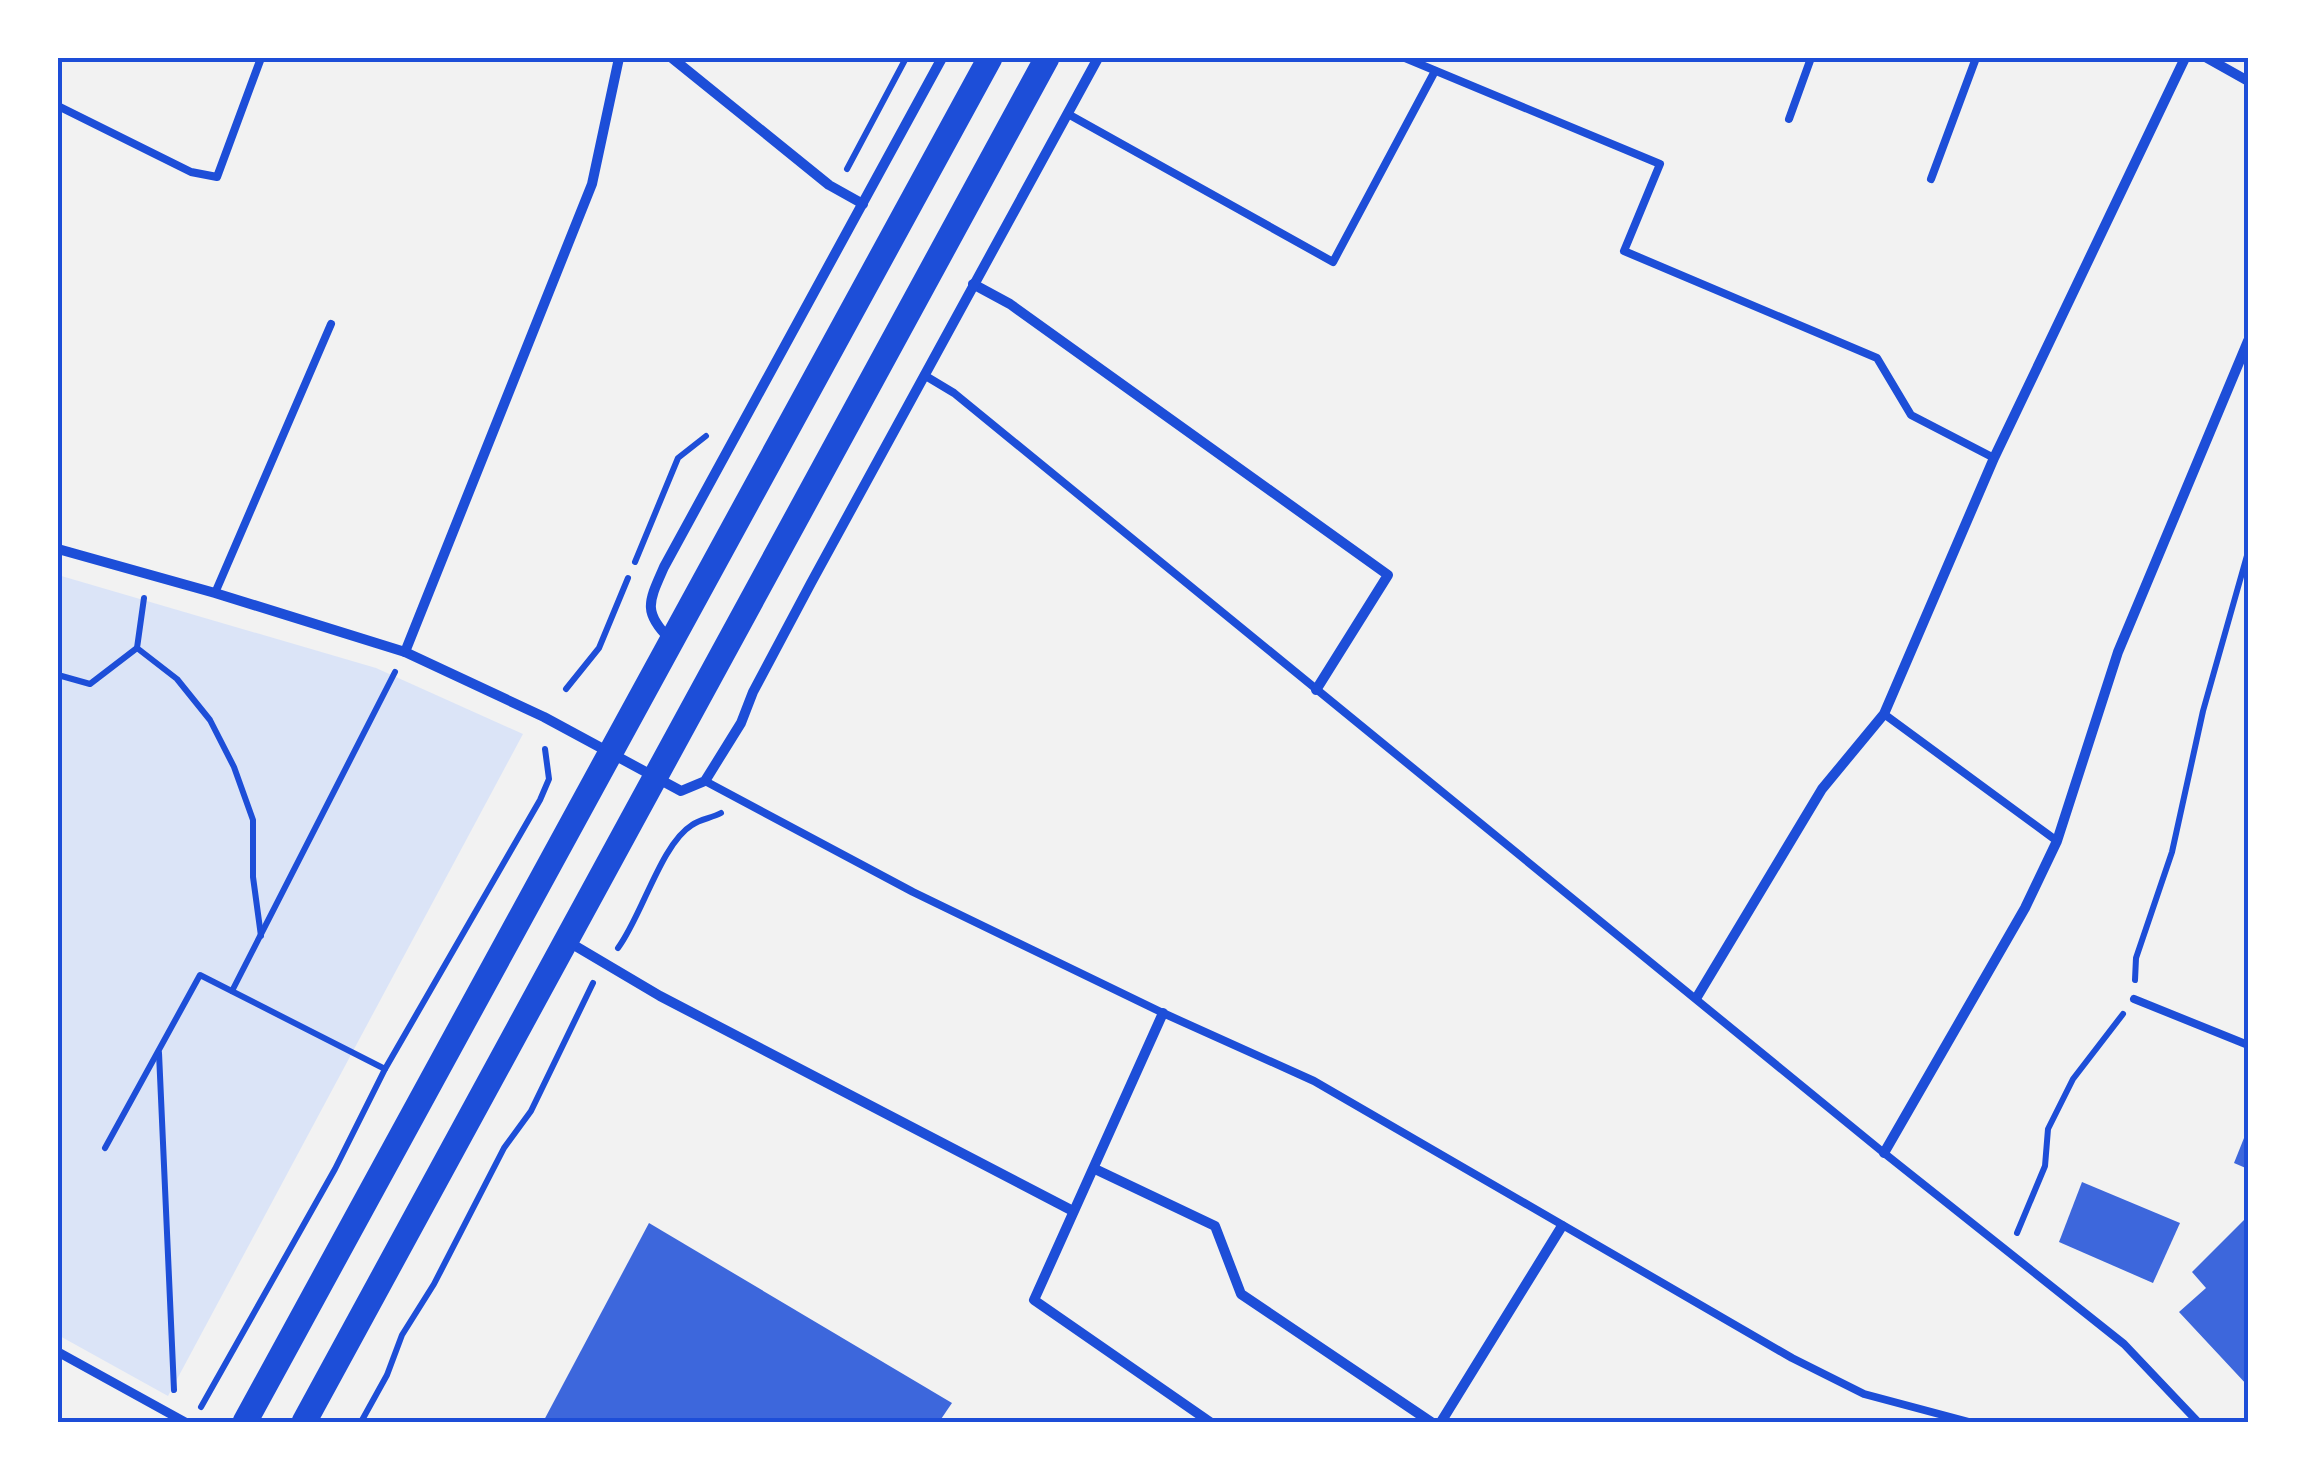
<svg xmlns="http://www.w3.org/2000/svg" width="2306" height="1480" font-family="'PT Sans Narrow',sans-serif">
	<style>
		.green { fill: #dbe4f7 }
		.building { fill: #3d67dc }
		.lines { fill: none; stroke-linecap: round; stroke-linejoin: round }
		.path { stroke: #1d4ed8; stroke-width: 6 }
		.service { stroke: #1d4ed8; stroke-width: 8 }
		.pedestrian { stroke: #1d4ed8; stroke-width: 9 }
		.minor { stroke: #1d4ed8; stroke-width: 10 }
		.primary { stroke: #1d4ed8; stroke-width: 25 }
		.neatline { fill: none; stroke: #1d4ed8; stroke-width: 4 }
	</style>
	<rect width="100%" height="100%" fill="#f2f2f2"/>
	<!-- green -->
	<path class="green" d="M 58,575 L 376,668 L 523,734 L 168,1396 L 58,1335 Z"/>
	<!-- building -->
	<g class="building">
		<path d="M 2248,1128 L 2248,1169 L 2234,1163 Z"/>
		<path d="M 2082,1182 L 2180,1223 L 2153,1283 L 2059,1242 Z"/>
		<path d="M 2248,1216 L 2248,1386 L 2179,1312 L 2206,1288 L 2192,1272 Z"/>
		<path d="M 649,1223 L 952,1403 L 939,1422 L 543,1422 Z"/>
	</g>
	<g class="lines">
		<!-- path -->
		<g class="path">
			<path d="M 847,169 L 906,58"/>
			<path d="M 635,562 L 678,458 L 706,436"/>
			<path d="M 144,598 L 137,648 L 177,679 L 210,720 L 234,767 L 253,820 L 253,877 L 261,936"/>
			<path d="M 58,675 L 90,684 L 137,648"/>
			<path d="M 566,689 L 599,648 L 628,578"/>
			<path d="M 618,948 C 642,916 661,844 692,825 C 700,819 712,818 721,813"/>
			<path d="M 2135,980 L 2136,958 L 2172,852 L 2203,711 L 2248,552"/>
			<path d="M 232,991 L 395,672"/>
			<path d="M 159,1053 L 174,1390"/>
			<path d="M 105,1148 L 200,975 L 385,1069"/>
			<path d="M 2017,1233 L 2045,1166 L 2048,1129 L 2073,1079 L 2123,1014"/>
			<path d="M 201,1407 L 335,1169 L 385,1069 L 540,800 L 549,779 L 545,749"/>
			<path d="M 361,1422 L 387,1375 L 402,1335 L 434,1284 L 504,1148 L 531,1111 L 593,983"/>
		</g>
		<!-- service -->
		<g class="service">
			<path d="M 1405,58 L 1660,164 L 1624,251 L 1877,358 L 1911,415 L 1994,458"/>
			<path d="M 58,106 L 191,172 L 217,177 L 261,58"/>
			<path d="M 1068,114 L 1333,262 L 1435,71"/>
			<path d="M 1789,119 L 1811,58"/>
			<path d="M 1931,179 L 1976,58"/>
			<path d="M 924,375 L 954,393 L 1884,1153 L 2124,1344 L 2198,1422"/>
			<path d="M 215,593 L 331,324"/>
			<path d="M 1884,714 L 2057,841"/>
			<path d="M 705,781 L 913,892 L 1163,1013 L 1314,1081 L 1792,1358 L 1864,1394 L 1969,1422"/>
			<path d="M 2134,999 L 2248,1045"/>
		</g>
		<!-- pedestrian -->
		<path class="pedestrian" d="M 58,1352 L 185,1422"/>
		<!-- minor -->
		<g class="minor">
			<path d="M 672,58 L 829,185 L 863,204"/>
			<path d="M 2207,58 L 2248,81"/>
			<path d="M 973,284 L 1010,304 L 1388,575 L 1316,690"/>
			<path d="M 58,549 L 215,593 L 405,652 L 544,717 L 681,791 L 705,781 L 741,723 L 753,692 L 811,583 L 1098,58"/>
			<path d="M 670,639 C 642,612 649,601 664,567 L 942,58"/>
			<path d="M 405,652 L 592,184 L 619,58"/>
			<path d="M 567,941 L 660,996 L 1071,1210"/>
			<path d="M 1697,997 L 1822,789 L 1884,714 L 1994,458 L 2185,58"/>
			<path d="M 1163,1013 L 1034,1300 L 1210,1422"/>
			<path d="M 1884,1153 L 2025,908 L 2057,841 L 2118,652 L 2248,341"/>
			<path d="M 1095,1169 L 1215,1226 L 1241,1294 L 1431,1422"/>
			<path d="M 1441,1422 L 1562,1226"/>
		</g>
		<!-- primary -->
		<g class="primary">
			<path d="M 245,1422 L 990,58"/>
			<path d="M 304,1422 L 1047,58"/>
		</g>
	</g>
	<!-- border -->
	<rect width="2306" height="1480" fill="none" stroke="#ffffff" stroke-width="120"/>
	<rect x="60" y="60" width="2186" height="1360" class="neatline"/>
</svg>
